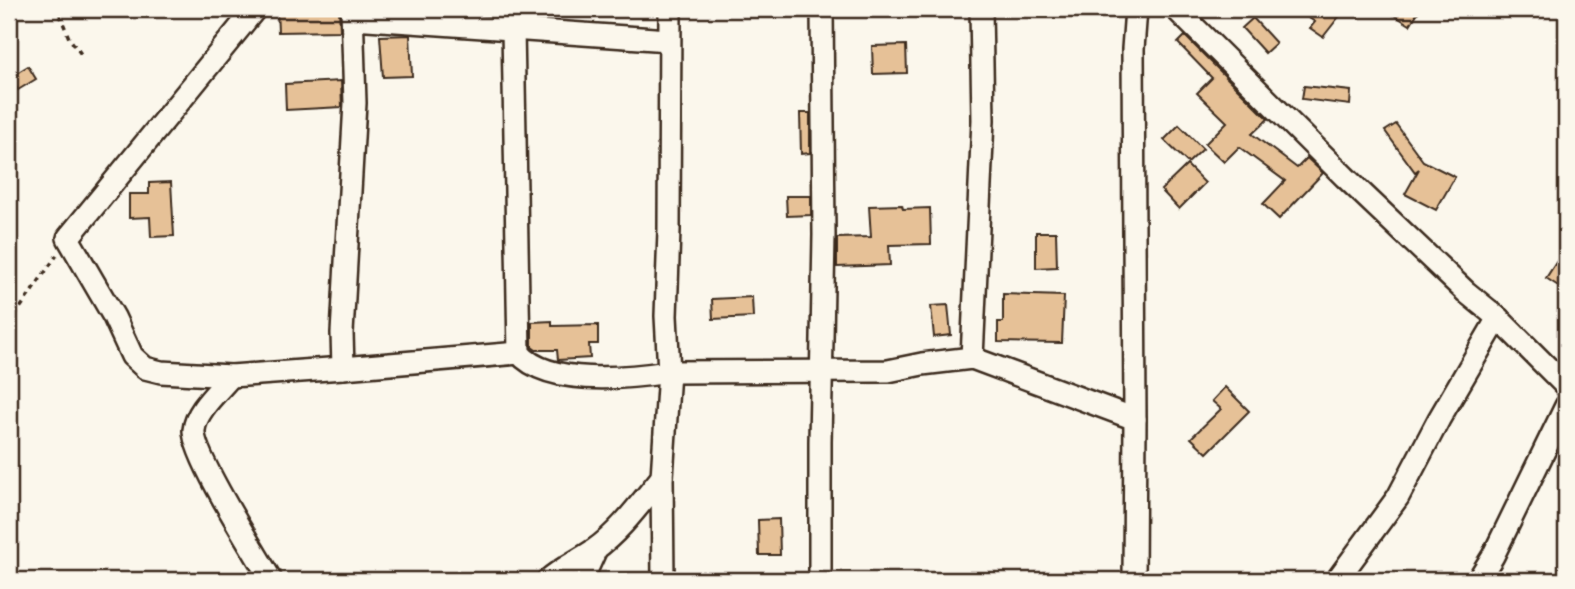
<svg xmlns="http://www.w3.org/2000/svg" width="1575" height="589" font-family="Pangolin,sans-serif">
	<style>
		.building { fill: #e6c197; stroke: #3b2a1e; stroke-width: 2 }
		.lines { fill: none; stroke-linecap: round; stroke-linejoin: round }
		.minor-casing { stroke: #3b2a1e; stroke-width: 26 }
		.path { stroke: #3b2a1e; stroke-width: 3.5; stroke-dasharray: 5 5; stroke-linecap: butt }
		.minor { stroke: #fbf7ec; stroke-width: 21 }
	</style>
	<rect width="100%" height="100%" fill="#fbf7ec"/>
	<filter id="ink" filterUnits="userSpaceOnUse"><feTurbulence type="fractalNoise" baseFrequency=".0143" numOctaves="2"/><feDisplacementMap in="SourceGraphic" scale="14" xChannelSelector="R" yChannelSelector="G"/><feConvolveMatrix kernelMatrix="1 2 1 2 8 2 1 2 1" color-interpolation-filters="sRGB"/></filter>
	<g filter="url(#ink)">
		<!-- building -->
		<g class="building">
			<path d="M 277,9 L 339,9 L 340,31 L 278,32 Z"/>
			<path d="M 1295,9 L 1345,9 L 1323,37 L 1310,28 L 1315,22 Z"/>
			<path d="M 1384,9 L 1420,9 L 1410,25 Z"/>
			<path d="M 1253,18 L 1276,43 L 1265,53 L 1242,28 Z"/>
			<path d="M 410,35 L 412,76 L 383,77 L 380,36 Z"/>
			<path d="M 1185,36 L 1268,119 L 1252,134 L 1297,168 L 1307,158 L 1323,173 L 1279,219 L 1263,204 L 1285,181 L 1239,147 L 1224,162 L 1205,144 L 1227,122 L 1197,93 L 1212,78 L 1178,43 Z"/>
			<path d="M 906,45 L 907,73 L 873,74 L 872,46 Z"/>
			<path d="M 28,66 L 36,79 L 18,90 L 10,77 Z"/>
			<path d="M 341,81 L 342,107 L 286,110 L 285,84 Z"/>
			<path d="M 1304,86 L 1351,91 L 1350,105 L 1302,99 Z"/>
			<path d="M 800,113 L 810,113 L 810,153 L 801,154 Z"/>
			<path d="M 1396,124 L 1423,161 L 1455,177 L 1436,210 L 1405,194 L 1419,169 L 1415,172 L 1385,131 Z"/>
			<path d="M 1179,125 L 1203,149 L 1188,163 L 1164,140 Z"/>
			<path d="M 1187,165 L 1205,183 L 1179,209 L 1161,190 Z"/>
			<path d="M 171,182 L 174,236 L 151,237 L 150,217 L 129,218 L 129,194 L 149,194 L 149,183 Z"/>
			<path d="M 786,196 L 811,196 L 811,215 L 787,216 Z"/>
			<path d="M 902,205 L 903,209 L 930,208 L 931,244 L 889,245 L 890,265 L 837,267 L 837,238 L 871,237 L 869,206 Z"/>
			<path d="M 1036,232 L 1056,232 L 1057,267 L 1036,268 Z"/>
			<path d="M 1566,247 L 1566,291 L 1546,278 Z"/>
			<path d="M 1003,294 L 1064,296 L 1062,343 L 998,342 L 998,322 L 1003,322 Z"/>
			<path d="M 752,297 L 753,317 L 713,319 L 712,299 Z"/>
			<path d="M 948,305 L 951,335 L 934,337 L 931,306 Z"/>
			<path d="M 552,321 L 552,326 L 598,325 L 598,344 L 589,344 L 590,358 L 558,360 L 557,350 L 536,350 L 532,347 L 532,322 Z"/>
			<path d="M 1225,387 L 1249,411 L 1207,453 L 1191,438 L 1221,409 L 1212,401 Z"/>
			<path d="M 779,519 L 780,555 L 759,555 L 758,520 Z"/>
		</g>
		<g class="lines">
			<defs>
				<g id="minor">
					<path d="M 255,9 L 68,238 L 114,317 L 132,356 L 145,368 L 161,372 L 231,376 L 343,368 L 342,333 L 355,103 L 352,9"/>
					<path d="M 1176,9 L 1345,177 L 1466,292 L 1498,318 L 1566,386"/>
					<path d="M 353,18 L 669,40"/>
					<path d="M 513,29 L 519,353 C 548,387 629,378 669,372 L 888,371 L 922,364 L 972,358 L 1135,419"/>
					<path d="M 972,358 L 983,120 L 981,9"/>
					<path d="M 343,368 L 519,353"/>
					<path d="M 231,376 C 219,391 196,410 194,430 C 192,454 256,554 271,580"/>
					<path d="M 548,580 C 563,567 578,561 594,550 C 620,532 642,501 662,477"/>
					<path d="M 582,580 L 596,549"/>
					<path d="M 663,580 L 662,477 L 669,372 L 666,316 L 669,230 L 670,9"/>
					<path d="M 820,580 L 820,442 L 824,235 L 822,9"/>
					<path d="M 1134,580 L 1135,419 L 1133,49 L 1136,9"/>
					<path d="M 1337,580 L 1398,497 L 1439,419 L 1498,318"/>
					<path d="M 1478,580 L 1493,556 L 1566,406"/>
				</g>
			</defs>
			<!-- minor casing -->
			<use href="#minor" class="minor-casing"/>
			<!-- path -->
			<g class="path">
				<path d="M 69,9 L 60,15 L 69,38 L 81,54"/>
				<path d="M 9,324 L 57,255"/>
			</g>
			<!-- minor -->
			<use href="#minor" class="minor"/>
		</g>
	</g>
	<!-- margin -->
	<rect width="1575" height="589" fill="none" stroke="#fbf7ec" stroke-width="35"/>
	<rect x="18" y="18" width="1540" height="554" fill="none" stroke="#3b2a1e" stroke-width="2.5" filter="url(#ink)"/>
</svg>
